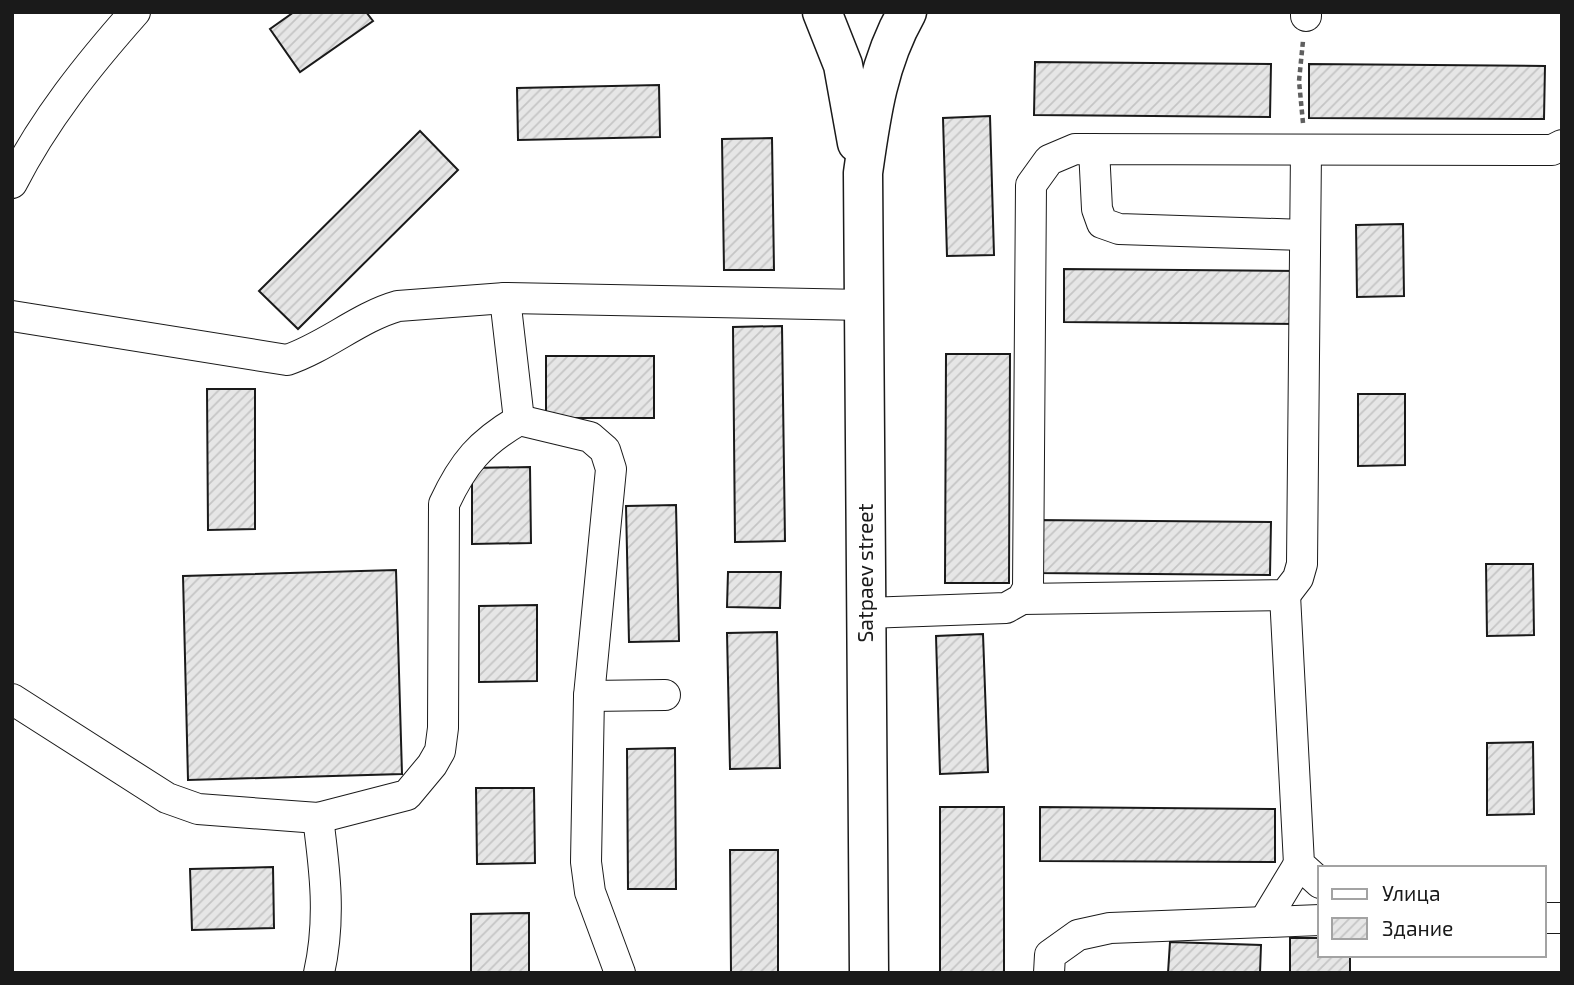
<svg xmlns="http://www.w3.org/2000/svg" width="1574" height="985" font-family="'Exo 2',sans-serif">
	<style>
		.building { fill: url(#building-hatch); stroke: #1a1a1a; stroke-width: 2 }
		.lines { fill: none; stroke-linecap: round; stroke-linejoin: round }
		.minor-casing { stroke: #1a1a1a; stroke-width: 32 }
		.major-casing { stroke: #1a1a1a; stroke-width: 41 }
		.path { stroke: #5f5f5f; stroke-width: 4.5; stroke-dasharray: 5 3.5; stroke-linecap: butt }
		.minor { stroke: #fff; stroke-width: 30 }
		.major { stroke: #fff; stroke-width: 38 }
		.labels { text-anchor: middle; stroke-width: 5; stroke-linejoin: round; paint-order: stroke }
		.street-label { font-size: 21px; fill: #1a1a1a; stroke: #fff }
	</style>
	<defs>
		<pattern id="building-hatch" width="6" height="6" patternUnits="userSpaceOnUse" patternTransform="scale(1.75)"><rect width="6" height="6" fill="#e6e6e6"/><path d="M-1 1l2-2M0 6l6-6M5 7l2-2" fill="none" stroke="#c5c5c5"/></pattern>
	</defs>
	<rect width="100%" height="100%" fill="#fff"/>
	<!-- building -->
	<g class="building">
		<path d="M 294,12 L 366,12 L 373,21 L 300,72 L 270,29 Z"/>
		<path d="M 1035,62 L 1271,64 L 1270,117 L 1034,115 Z"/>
		<path d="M 1309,64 L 1545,66 L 1544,119 L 1309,118 Z"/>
		<path d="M 659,85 L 660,137 L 518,140 L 517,88 Z"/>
		<path d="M 990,116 L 994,255 L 947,256 L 943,118 Z"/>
		<path d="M 420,131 L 458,170 L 298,329 L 259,291 Z"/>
		<path d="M 772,138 L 774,270 L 724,270 L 722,139 Z"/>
		<path d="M 1403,224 L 1404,296 L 1357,297 L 1356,225 Z"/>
		<path d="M 1064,269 L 1300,271 L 1299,324 L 1064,322 Z"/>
		<path d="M 782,326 L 785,541 L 735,542 L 733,327 Z"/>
		<path d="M 946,354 L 1010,354 L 1009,583 L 945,583 Z"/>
		<rect x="546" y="356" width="108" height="62"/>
		<path d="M 207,389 L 255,389 L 255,529 L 208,530 Z"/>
		<path d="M 1358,394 L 1405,394 L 1405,465 L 1358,466 Z"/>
		<path d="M 530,467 L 531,543 L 472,544 L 472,468 Z"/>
		<path d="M 676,505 L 679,641 L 629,642 L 626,506 Z"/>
		<path d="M 1035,520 L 1271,522 L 1270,575 L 1035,573 Z"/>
		<path d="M 1486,564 L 1533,564 L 1534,635 L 1487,636 Z"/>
		<path d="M 396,570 L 402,774 L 188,780 L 183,576 Z"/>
		<path d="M 728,572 L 781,572 L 780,608 L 727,607 Z"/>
		<path d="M 537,605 L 537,681 L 479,682 L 479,606 Z"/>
		<path d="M 777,632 L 780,768 L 730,769 L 727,633 Z"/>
		<path d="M 983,634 L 988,772 L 940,774 L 936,636 Z"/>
		<path d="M 1533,742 L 1534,814 L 1487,815 L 1487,743 Z"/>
		<path d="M 675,748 L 676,889 L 628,889 L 627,749 Z"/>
		<path d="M 476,788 L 534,788 L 535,863 L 477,864 Z"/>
		<rect x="940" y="807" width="64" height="166"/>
		<path d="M 1040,807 L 1275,809 L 1275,862 L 1040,861 Z"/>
		<path d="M 730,850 L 778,850 L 778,973 L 731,973 Z"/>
		<path d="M 273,867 L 274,928 L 192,930 L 190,869 Z"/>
		<path d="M 529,913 L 529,973 L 471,973 L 471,914 Z"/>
		<path d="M 1290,938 L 1320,938 L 1320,955 L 1350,955 L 1350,973 L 1290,973 Z"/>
		<path d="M 1170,942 L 1261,945 L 1260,973 L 1168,973 Z"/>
	</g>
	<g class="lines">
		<defs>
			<g id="minor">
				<path d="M 1306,16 L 1306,12"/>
				<path d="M 1094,149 L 1097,209 L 1102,223 L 1119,229 L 1305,235"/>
				<path d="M 12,183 C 44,120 88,65 135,12"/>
				<path d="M 12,316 L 287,360 C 326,347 359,317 398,306 L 505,298 L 864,305"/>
				<path d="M 519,420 L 590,437 L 605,450 L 611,469 L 589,696 L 586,862 L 590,892 L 620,973"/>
				<path d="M 1285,595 L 1299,864 L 1320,883"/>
				<path d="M 1022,599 L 1285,595 L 1298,578 L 1302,564 L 1306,150"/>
				<path d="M 866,613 L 1006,608 L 1022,599 L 1028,588 L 1031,185 L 1049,160 L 1075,149 L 1552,150 L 1562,145"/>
				<path d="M 589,696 L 665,695"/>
				<path d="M 12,699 L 167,798 L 198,809 L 318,818 L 407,795 L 432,765 L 440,751 L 443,728 L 444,504 C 463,463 480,443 519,420 L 505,298"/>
				<path d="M 318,818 C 325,871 331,920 319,973"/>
				<path d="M 1544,918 L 1562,918"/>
				<path d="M 1264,922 L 1299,864"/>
				<path d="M 1049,973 L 1050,955 L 1078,935 L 1110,928 L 1320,920"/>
			</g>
			<g id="major">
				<path d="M 822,12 L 843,65 L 857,143"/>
				<path d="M 869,973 L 863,173 C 871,116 878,63 907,12"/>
			</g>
		</defs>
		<!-- minor casing -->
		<use href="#minor" class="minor-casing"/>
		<!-- major casing -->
		<use href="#major" class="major-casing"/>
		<!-- path -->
		<path class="path" d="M 1303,123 L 1299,81 L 1303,41"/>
		<!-- minor -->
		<use href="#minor" class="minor"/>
		<!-- major -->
		<use href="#major" class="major"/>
	</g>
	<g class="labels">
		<!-- street labels -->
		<g class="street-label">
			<text transform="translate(866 573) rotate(-90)" y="7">Satpaev street</text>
		</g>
	</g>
	<!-- border -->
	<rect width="1574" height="985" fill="none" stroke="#1a1a1a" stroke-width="28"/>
	<!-- legend -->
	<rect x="1318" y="866" width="228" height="91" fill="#ffffff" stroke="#a3a3a3" stroke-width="2"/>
	<rect x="1332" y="889" width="35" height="10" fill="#ffffff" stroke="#a3a3a3" stroke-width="2"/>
	<text x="1382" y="901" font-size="21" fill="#1a1a1a">Улица</text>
	<rect x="1332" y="918" width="35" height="21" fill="url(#building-hatch)" stroke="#a3a3a3" stroke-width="2"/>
	<text x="1382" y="936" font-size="21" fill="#1a1a1a">Здание</text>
</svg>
